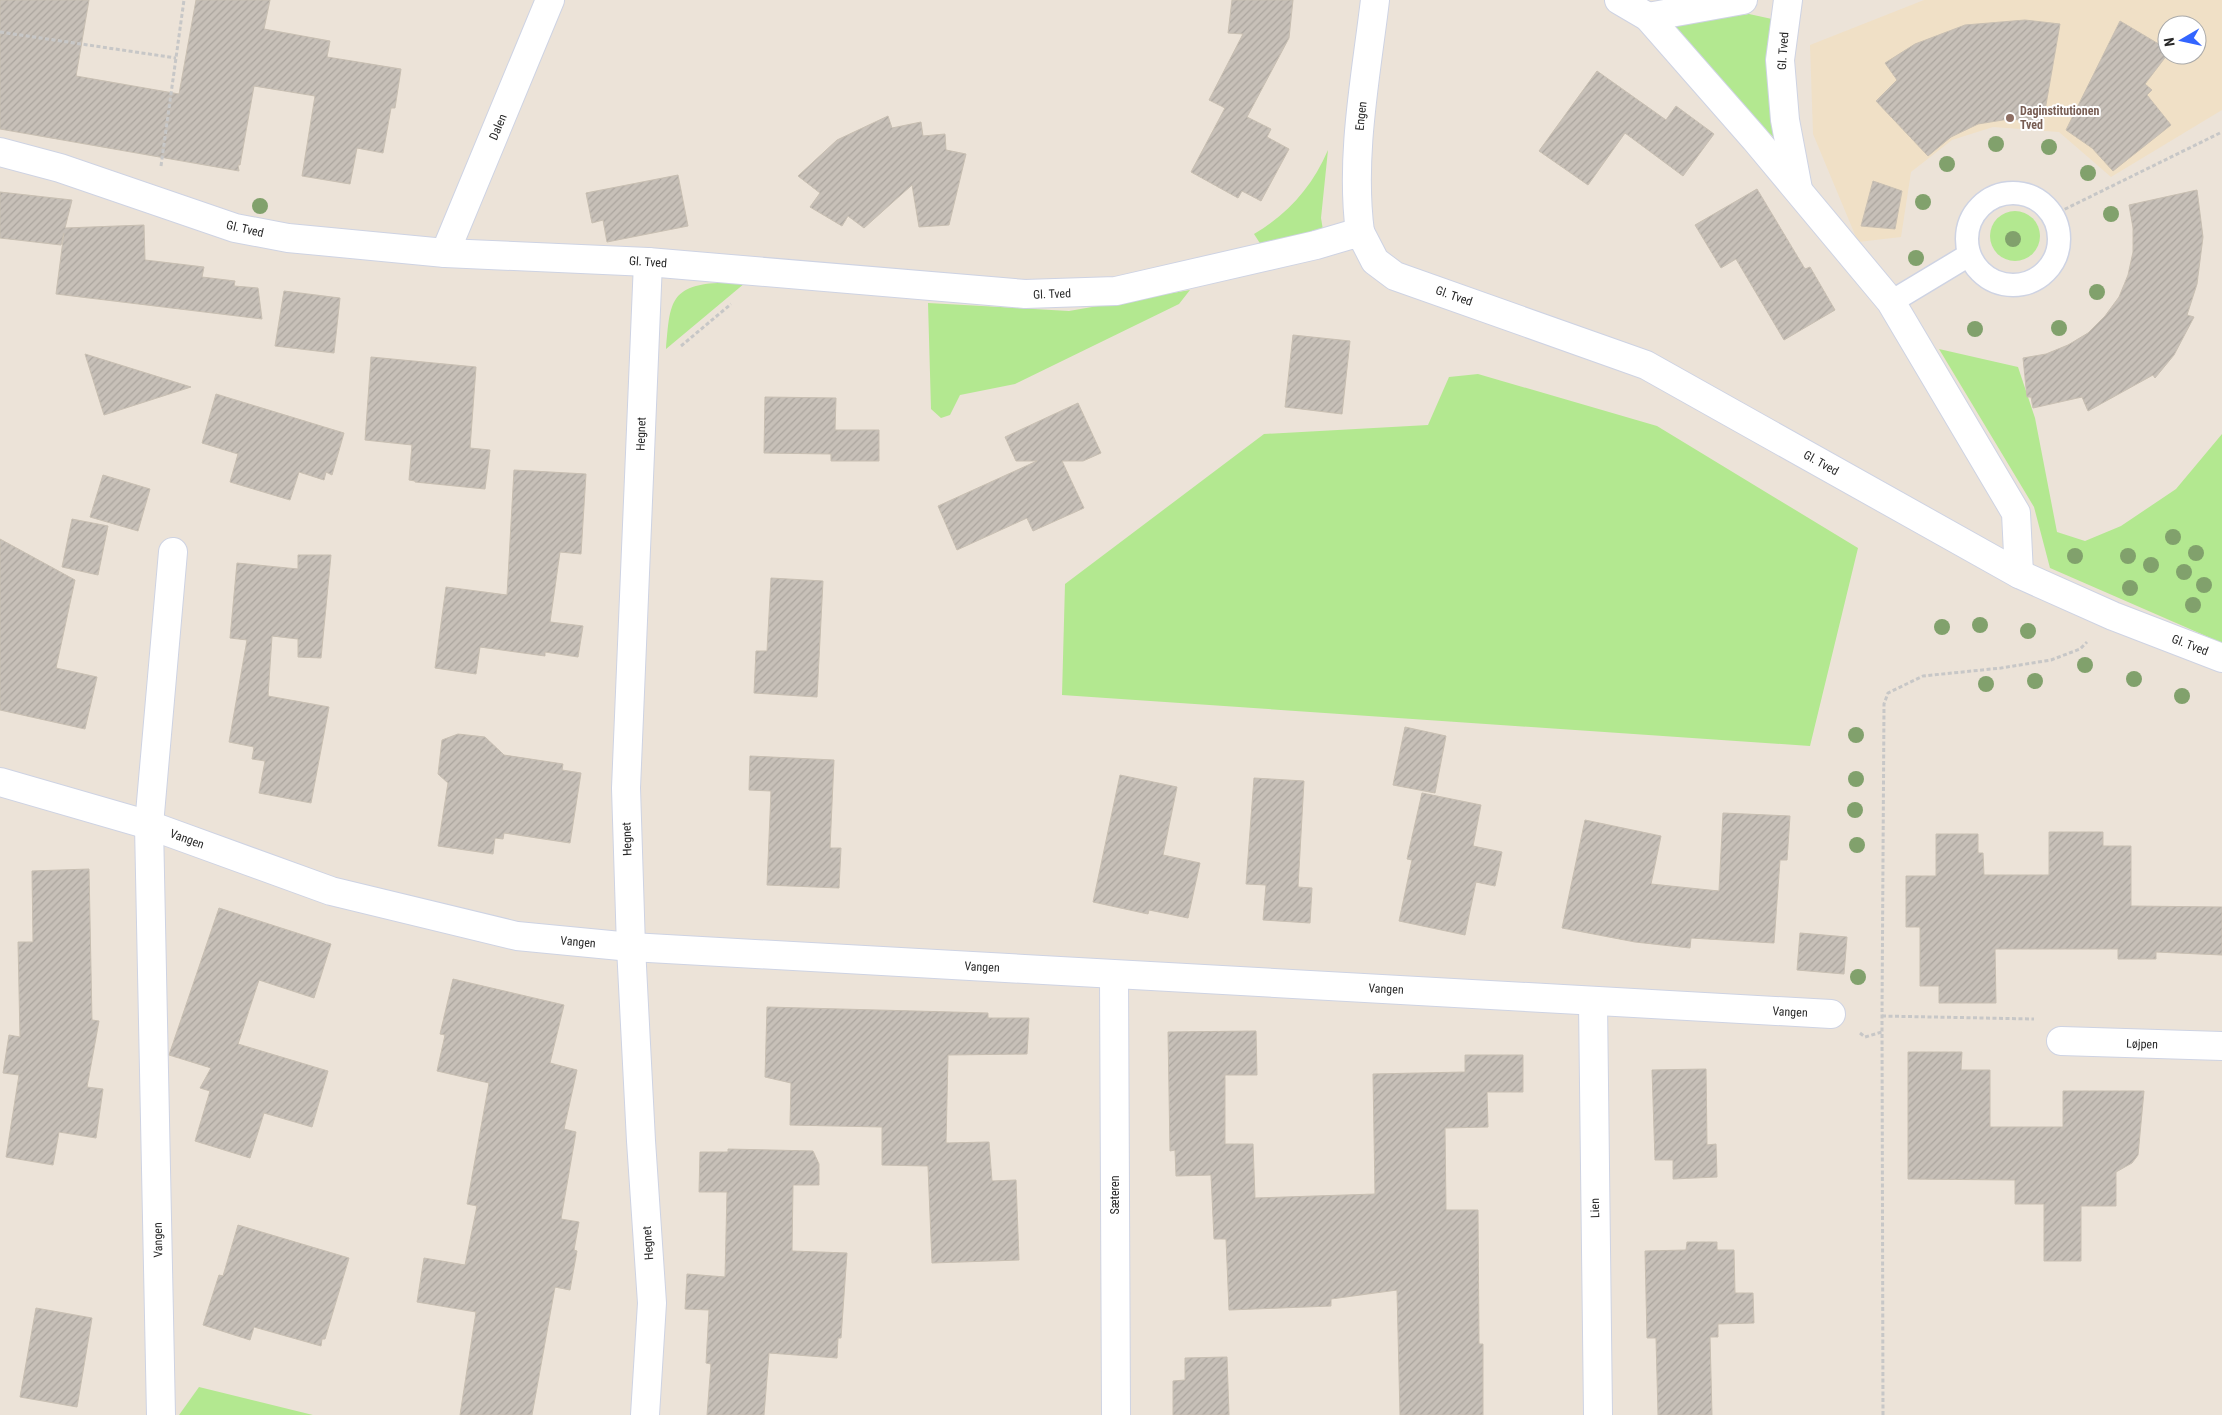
<svg xmlns="http://www.w3.org/2000/svg" width="2222" height="1415" font-family="'Roboto Condensed',sans-serif">
	<style>
		.education { fill: #f0e0c6; fill-rule: evenodd }
		.grass { fill: #b3e890 }
		.building { fill: url(#building-hatch); stroke: #c8bfb2 }
		.lines { fill: none; stroke-linecap: round; stroke-linejoin: round }
		.lane-casing { stroke: #ced3e3; stroke-width: 25 }
		.street-casing { stroke: #ced3e3; stroke-width: 30 }
		.path { stroke: #c7c7c7; stroke-width: 3; stroke-dasharray: 4 2.5; stroke-linecap: butt }
		.lane { stroke: #fff; stroke-width: 22 }
		.street { stroke: #fff; stroke-width: 28 }
		.tree { fill: #81a16c }
		.education-dot { fill: #8d6e63; stroke: #fff; stroke-width: 2 }
		.labels { text-anchor: middle; stroke-width: 4; stroke-linejoin: round; paint-order: stroke }
		.street-label { font-size: 12px; fill: #282828; stroke: #fff }
		.education-label { font-size: 12px; font-weight: bold; fill: #785e54; stroke: #fff; text-anchor: start }
	</style>
	<defs>
		<pattern id="building-hatch" width="6" height="6" patternUnits="userSpaceOnUse" patternTransform="scale(1.25)"><rect width="6" height="6" fill="#c7c0b8"/><path d="M-1 1l2-2M0 6l6-6M5 7l2-2" fill="none" stroke="#aba59e"/></pattern>
	</defs>
	<rect width="100%" height="100%" fill="#ece3d8"/>
	<!-- education -->
	<path class="education" d="M 1924,0 L 2222,0 L 2222,110 L 2111,177 L 2059,132 L 1993,127 L 1952,140 L 1911,172 L 1901,237 L 1858,242 L 1813,134 L 1810,45 ZM 2167,25 L 2197,25 L 2197,55 L 2167,55 Z"/>
	<!-- grass -->
	<g class="grass">
		<path d="M 1749,14 L 1781,21 L 1778,142 L 1667,25 Z"/>
		<path d="M 1328,150 L 1321,218 L 1323,230 L 1263,248 L 1254,234 C 1288,214 1312,187 1328,150 Z"/>
		<circle cx="2015" cy="236" r="25"/>
		<path d="M 718,283 L 745,283 L 666,349 C 670,307 668,285 718,283 Z"/>
		<path d="M 1190,290 L 1179,304 L 1015,384 L 960,395 L 950,415 L 941,418 L 931,409 L 928,303 L 1069,311 Z"/>
		<path d="M 1939,349 L 2018,367 L 2035,418 L 2057,532 L 2085,541 L 2121,526 L 2176,489 L 2222,434 L 2222,643 L 2050,568 L 2034,507 Z"/>
		<path d="M 1478,374 L 1657,426 L 1858,548 L 1810,746 L 1062,695 L 1065,584 L 1264,434 L 1428,425 L 1449,377 Z"/>
		<path d="M 199,1387 L 313,1415 L 179,1415 Z"/>
	</g>
	<!-- building -->
	<g class="building">
		<path d="M 0,0 L 89,0 L 76,76 L 179,94 L 196,0 L 270,0 L 264,29 L 330,41 L 327,57 L 401,69 L 395,108 L 391,108 L 383,153 L 357,148 L 350,184 L 302,176 L 315,96 L 254,86 L 240,165 L 238,165 L 239,171 L 0,129 Z"/>
		<path d="M 1232,0 L 1293,0 L 1289,38 L 1247,117 L 1271,129 L 1267,137 L 1289,149 L 1261,201 L 1242,191 L 1238,198 L 1191,172 L 1225,108 L 1209,100 L 1243,34 L 1228,33 Z"/>
		<path d="M 2025,20 L 2060,24 L 2043,122 L 2009,119 L 1978,124 L 1951,137 L 1928,156 L 1876,101 L 1897,80 L 1885,63 L 1915,44 L 1965,25 Z"/>
		<path d="M 2120,21 L 2167,49 L 2167,55 L 2145,84 L 2152,90 L 2147,95 L 2171,125 L 2113,171 L 2092,148 L 2066,130 Z"/>
		<path d="M 1597,71 L 1666,120 L 1676,106 L 1714,134 L 1683,176 L 1625,133 L 1588,185 L 1539,151 Z"/>
		<path d="M 888,116 L 892,128 L 921,122 L 923,136 L 945,134 L 946,150 L 966,154 L 949,225 L 919,227 L 912,185 L 864,228 L 848,216 L 842,226 L 810,207 L 820,193 L 798,176 L 837,140 Z"/>
		<path d="M 678,175 L 688,226 L 607,242 L 603,220 L 592,223 L 586,193 Z"/>
		<path d="M 1873,181 L 1902,191 L 1895,229 L 1861,226 Z"/>
		<path d="M 1757,189 L 1805,269 L 1810,267 L 1835,310 L 1784,340 L 1736,259 L 1721,268 L 1695,225 Z"/>
		<path d="M 2197,190 L 2203,237 L 2197,284 L 2187,315 L 2194,317 L 2174,355 L 2155,378 L 2153,375 L 2088,411 L 2082,397 L 2033,408 L 2031,397 L 2027,397 L 2023,358 L 2046,354 L 2068,345 L 2088,333 L 2105,316 L 2119,297 L 2128,275 L 2133,252 L 2133,228 L 2129,205 Z"/>
		<path d="M 0,192 L 72,200 L 65,228 L 144,225 L 145,260 L 204,267 L 202,277 L 235,281 L 234,286 L 258,288 L 262,319 L 56,294 L 64,233 L 61,245 L 0,238 Z"/>
		<path d="M 284,291 L 340,298 L 334,353 L 275,346 Z"/>
		<path d="M 1293,335 L 1350,341 L 1342,414 L 1285,407 Z"/>
		<path d="M 85,354 L 191,387 L 104,415 Z"/>
		<path d="M 371,357 L 476,367 L 470,448 L 490,450 L 485,489 L 415,482 L 415,481 L 409,480 L 412,445 L 365,440 Z"/>
		<path d="M 216,394 L 344,433 L 332,475 L 326,472 L 324,480 L 299,472 L 290,500 L 230,482 L 238,454 L 202,443 Z"/>
		<path d="M 765,397 L 836,398 L 835,430 L 879,430 L 879,461 L 831,461 L 831,454 L 764,453 Z"/>
		<path d="M 1078,403 L 1101,453 L 1083,461 L 1062,461 L 1084,508 L 1033,531 L 1027,518 L 957,550 L 938,506 L 1037,461 L 1016,461 L 1005,437 Z"/>
		<path d="M 514,470 L 586,474 L 581,554 L 560,552 L 550,622 L 583,626 L 578,657 L 545,652 L 545,656 L 480,647 L 476,674 L 435,668 L 446,587 L 507,595 Z"/>
		<path d="M 103,475 L 150,489 L 138,531 L 90,517 Z"/>
		<path d="M 72,519 L 108,526 L 98,575 L 62,567 Z"/>
		<path d="M 0,539 L 75,580 L 56,668 L 97,677 L 85,729 L 0,710 Z"/>
		<path d="M 298,555 L 331,555 L 321,658 L 298,657 L 298,639 L 272,636 L 268,696 L 329,707 L 311,803 L 259,793 L 265,761 L 252,759 L 254,747 L 229,742 L 247,640 L 230,638 L 237,563 L 298,569 Z"/>
		<path d="M 771,578 L 823,581 L 817,697 L 754,693 L 756,651 L 767,651 Z"/>
		<path d="M 1405,727 L 1446,736 L 1435,793 L 1393,785 Z"/>
		<path d="M 458,734 L 485,737 L 504,755 L 563,764 L 562,770 L 581,773 L 570,843 L 504,833 L 503,839 L 495,838 L 493,854 L 438,846 L 448,783 L 438,774 L 442,740 Z"/>
		<path d="M 750,756 L 834,760 L 830,848 L 841,848 L 839,888 L 767,885 L 771,791 L 749,790 Z"/>
		<path d="M 1120,775 L 1177,787 L 1163,855 L 1200,863 L 1188,918 L 1149,910 L 1148,914 L 1093,902 Z"/>
		<path d="M 1254,778 L 1304,781 L 1298,887 L 1312,888 L 1310,923 L 1263,920 L 1266,885 L 1246,884 Z"/>
		<path d="M 1422,793 L 1481,805 L 1473,846 L 1502,852 L 1495,886 L 1476,882 L 1465,935 L 1399,921 L 1412,860 L 1407,859 Z"/>
		<path d="M 1723,813 L 1790,816 L 1787,860 L 1780,860 L 1774,943 L 1691,938 L 1690,948 L 1635,942 L 1562,928 L 1585,820 L 1661,836 L 1651,884 L 1719,891 Z"/>
		<path d="M 2049,832 L 2103,832 L 2103,846 L 2131,846 L 2131,906 L 2222,907 L 2222,955 L 2156,952 L 2156,959 L 2118,959 L 2118,949 L 1995,949 L 1996,1003 L 1939,1003 L 1939,986 L 1920,986 L 1920,927 L 1906,927 L 1906,876 L 1936,876 L 1936,834 L 1978,834 L 1978,853 L 1983,853 L 1984,875 L 2049,875 Z"/>
		<path d="M 89,869 L 92,1020 L 99,1021 L 87,1087 L 103,1089 L 96,1138 L 59,1132 L 53,1165 L 6,1157 L 19,1075 L 3,1073 L 9,1035 L 20,1037 L 18,942 L 33,942 L 32,871 Z"/>
		<path d="M 219,908 L 331,944 L 314,998 L 259,980 L 238,1044 L 328,1071 L 312,1127 L 264,1113 L 250,1158 L 195,1141 L 210,1091 L 200,1088 L 211,1068 L 169,1055 Z"/>
		<path d="M 1800,933 L 1847,937 L 1844,974 L 1797,970 Z"/>
		<path d="M 453,979 L 564,1005 L 550,1063 L 577,1070 L 564,1129 L 576,1132 L 561,1219 L 579,1222 L 574,1250 L 577,1251 L 570,1290 L 555,1287 L 532,1415 L 460,1415 L 476,1312 L 417,1302 L 424,1258 L 465,1265 L 477,1206 L 467,1204 L 489,1083 L 437,1071 L 445,1035 L 440,1034 Z"/>
		<path d="M 767,1007 L 988,1013 L 988,1018 L 1029,1018 L 1027,1054 L 948,1055 L 946,1143 L 989,1142 L 992,1181 L 1016,1180 L 1019,1260 L 932,1263 L 928,1166 L 882,1165 L 882,1127 L 790,1125 L 791,1083 L 765,1077 Z"/>
		<path d="M 1256,1031 L 1257,1075 L 1225,1075 L 1225,1144 L 1253,1144 L 1255,1198 L 1375,1194 L 1373,1074 L 1465,1072 L 1465,1055 L 1523,1055 L 1523,1092 L 1487,1092 L 1488,1127 L 1445,1128 L 1446,1210 L 1478,1210 L 1479,1344 L 1483,1344 L 1483,1415 L 1400,1415 L 1397,1290 L 1331,1299 L 1331,1306 L 1229,1310 L 1226,1239 L 1214,1239 L 1211,1175 L 1176,1176 L 1175,1150 L 1170,1151 L 1168,1032 Z"/>
		<path d="M 1908,1052 L 1962,1052 L 1961,1070 L 1990,1070 L 1990,1127 L 2063,1127 L 2063,1091 L 2144,1091 L 2138,1155 L 2132,1163 L 2116,1172 L 2116,1206 L 2081,1206 L 2081,1261 L 2044,1261 L 2044,1204 L 2015,1204 L 2015,1180 L 1908,1179 Z"/>
		<path d="M 1706,1069 L 1707,1145 L 1716,1144 L 1717,1177 L 1673,1179 L 1673,1160 L 1655,1160 L 1652,1070 Z"/>
		<path d="M 728,1149 L 813,1151 L 819,1164 L 819,1185 L 793,1185 L 792,1251 L 847,1253 L 841,1338 L 838,1338 L 837,1358 L 769,1353 L 764,1415 L 707,1415 L 711,1364 L 706,1363 L 709,1310 L 685,1309 L 687,1274 L 725,1277 L 727,1192 L 699,1192 L 700,1152 L 728,1152 Z"/>
		<path d="M 238,1225 L 349,1258 L 325,1339 L 322,1339 L 321,1346 L 254,1327 L 250,1340 L 203,1325 L 219,1275 L 223,1276 Z"/>
		<path d="M 1687,1242 L 1717,1242 L 1717,1250 L 1734,1250 L 1735,1293 L 1753,1293 L 1754,1323 L 1718,1324 L 1718,1337 L 1710,1337 L 1712,1415 L 1658,1415 L 1656,1338 L 1647,1338 L 1645,1251 L 1686,1250 Z"/>
		<path d="M 36,1308 L 92,1318 L 77,1407 L 20,1397 Z"/>
		<path d="M 1227,1357 L 1229,1415 L 1173,1415 L 1173,1381 L 1185,1380 L 1185,1358 Z"/>
	</g>
	<g class="lines">
		<defs>
			<g id="lane">
				<circle cx="2013" cy="239" r="46"/>
				<path d="M 1891,302 L 1969,255"/>
			</g>
			<g id="street">
				<path d="M 1619,0 L 1648,17 L 1755,139 L 1891,302 L 2016,513 L 2019,574"/>
				<path d="M 1788,0 L 1780,60 L 1785,120 L 1798,189"/>
				<path d="M 1648,17 L 1743,0"/>
				<path d="M 0,152 L 60,168 L 235,228 L 288,238 L 445,253 L 648,262 L 1025,294 L 1116,291 L 1316,245 L 1360,232 L 1375,261 L 1395,276 L 1646,365 L 2019,574 L 2113,616 L 2222,658"/>
				<path d="M 1360,232 C 1350,156 1366,76 1375,0"/>
				<path d="M 445,253 L 550,0"/>
				<path d="M 0,782 L 149,825 L 331,891 L 517,936 L 631,947 L 1831,1014"/>
				<path d="M 1114,975 L 1116,1415"/>
				<path d="M 1593,1001 L 1598,1415"/>
				<path d="M 2061,1041 L 2222,1046"/>
				<path d="M 161,1415 L 149,825 L 173,552"/>
				<path d="M 645,1415 L 652,1303 L 641,1141 L 631,947 L 626,788 L 648,262"/>
			</g>
		</defs>
		<!-- lane casing -->
		<use href="#lane" class="lane-casing"/>
		<!-- street casing -->
		<use href="#street" class="street-casing"/>
		<!-- path -->
		<g class="path">
			<path d="M 0,32 L 176,58"/>
			<path d="M 161,166 L 184,0"/>
			<path d="M 2053,215 L 2222,132"/>
			<path d="M 681,346 L 731,304"/>
			<path d="M 1882,1016 L 2034,1019"/>
			<path d="M 1860,1033 L 1865,1037 L 1882,1032"/>
			<path d="M 1883,1415 L 1882,1016 L 1884,704 L 1888,693 L 1923,676 L 2001,668 L 2051,660 L 2080,649 L 2087,642"/>
		</g>
		<!-- lane -->
		<use href="#lane" class="lane"/>
		<!-- street -->
		<use href="#street" class="street"/>
	</g>
	<!-- trees -->
	<g class="tree">
		<circle cx="1996" cy="144" r="8"/>
		<circle cx="2049" cy="147" r="8"/>
		<circle cx="1947" cy="164" r="8"/>
		<circle cx="2088" cy="173" r="8"/>
		<circle cx="1923" cy="202" r="8"/>
		<circle cx="260" cy="206" r="8"/>
		<circle cx="2111" cy="214" r="8"/>
		<circle cx="2013" cy="239" r="8"/>
		<circle cx="1916" cy="258" r="8"/>
		<circle cx="2097" cy="292" r="8"/>
		<circle cx="2059" cy="328" r="8"/>
		<circle cx="1975" cy="329" r="8"/>
		<circle cx="2173" cy="537" r="8"/>
		<circle cx="2196" cy="553" r="8"/>
		<circle cx="2075" cy="556" r="8"/>
		<circle cx="2128" cy="556" r="8"/>
		<circle cx="2151" cy="565" r="8"/>
		<circle cx="2184" cy="572" r="8"/>
		<circle cx="2204" cy="585" r="8"/>
		<circle cx="2130" cy="588" r="8"/>
		<circle cx="2193" cy="605" r="8"/>
		<circle cx="1980" cy="625" r="8"/>
		<circle cx="1942" cy="627" r="8"/>
		<circle cx="2028" cy="631" r="8"/>
		<circle cx="2085" cy="665" r="8"/>
		<circle cx="2134" cy="679" r="8"/>
		<circle cx="2035" cy="681" r="8"/>
		<circle cx="1986" cy="684" r="8"/>
		<circle cx="2182" cy="696" r="8"/>
		<circle cx="1856" cy="735" r="8"/>
		<circle cx="1856" cy="779" r="8"/>
		<circle cx="1855" cy="810" r="8"/>
		<circle cx="1857" cy="845" r="8"/>
		<circle cx="1858" cy="977" r="8"/>
	</g>
	<!-- markers -->
	<circle class="education-dot" cx="2010" cy="118" r="5"/>
	<g class="labels">
		<!-- street labels -->
		<g class="street-label">
			<text transform="translate(1783 51) rotate(-86)" y="4">Gl. Tved</text>
			<text transform="translate(1361 116) rotate(-84)" y="4">Engen</text>
			<text transform="translate(498 127) rotate(-67)" y="4">Dalen</text>
			<text transform="translate(245 229) rotate(13)" y="4">Gl. Tved</text>
			<text transform="translate(648 262) rotate(4)" y="4">Gl. Tved</text>
			<text transform="translate(1052 294) rotate(-2)" y="4">Gl. Tved</text>
			<text transform="translate(1454 296) rotate(19)" y="4">Gl. Tved</text>
			<text transform="translate(641 434) rotate(-88)" y="4">Hegnet</text>
			<text transform="translate(1821 463) rotate(29)" y="4">Gl. Tved</text>
			<text transform="translate(2190 645) rotate(21)" y="4">Gl. Tved</text>
			<text transform="translate(187 839) rotate(20)" y="4">Vangen</text>
			<text transform="translate(627 839) rotate(-92)" y="4">Hegnet</text>
			<text transform="translate(578 942) rotate(5)" y="4">Vangen</text>
			<text transform="translate(982 967) rotate(3)" y="4">Vangen</text>
			<text transform="translate(1386 989) rotate(3)" y="4">Vangen</text>
			<text transform="translate(1790 1012) rotate(3)" y="4">Vangen</text>
			<text transform="translate(2142 1044) rotate(2)" y="4">Løjpen</text>
			<text transform="translate(1115 1195) rotate(-90)" y="4">Sæteren</text>
			<text transform="translate(1595 1208) rotate(-91)" y="4">Lien</text>
			<text transform="translate(158 1240) rotate(-91)" y="4">Vangen</text>
			<text transform="translate(648 1243) rotate(-94)" y="4">Hegnet</text>
		</g>
		<!-- education labels -->
		<g class="education-label">
			<text x="2020" y="115">Daginstitutionen<tspan x="2020" dy="14">Tved</tspan></text>
		</g>
	</g>
	<!-- north arrow -->
	<g transform="translate(2182 40) rotate(261)"><circle r="24" fill="#ffffff" stroke="#a9a9a9"/>
	<path d="M0-4L9 19L0 12L-9 19Z" fill="#3365ff"/>
	<text y="-8" font-size="14" font-weight="bold" text-anchor="middle" fill="#282828">N</text>
	</g>
</svg>
